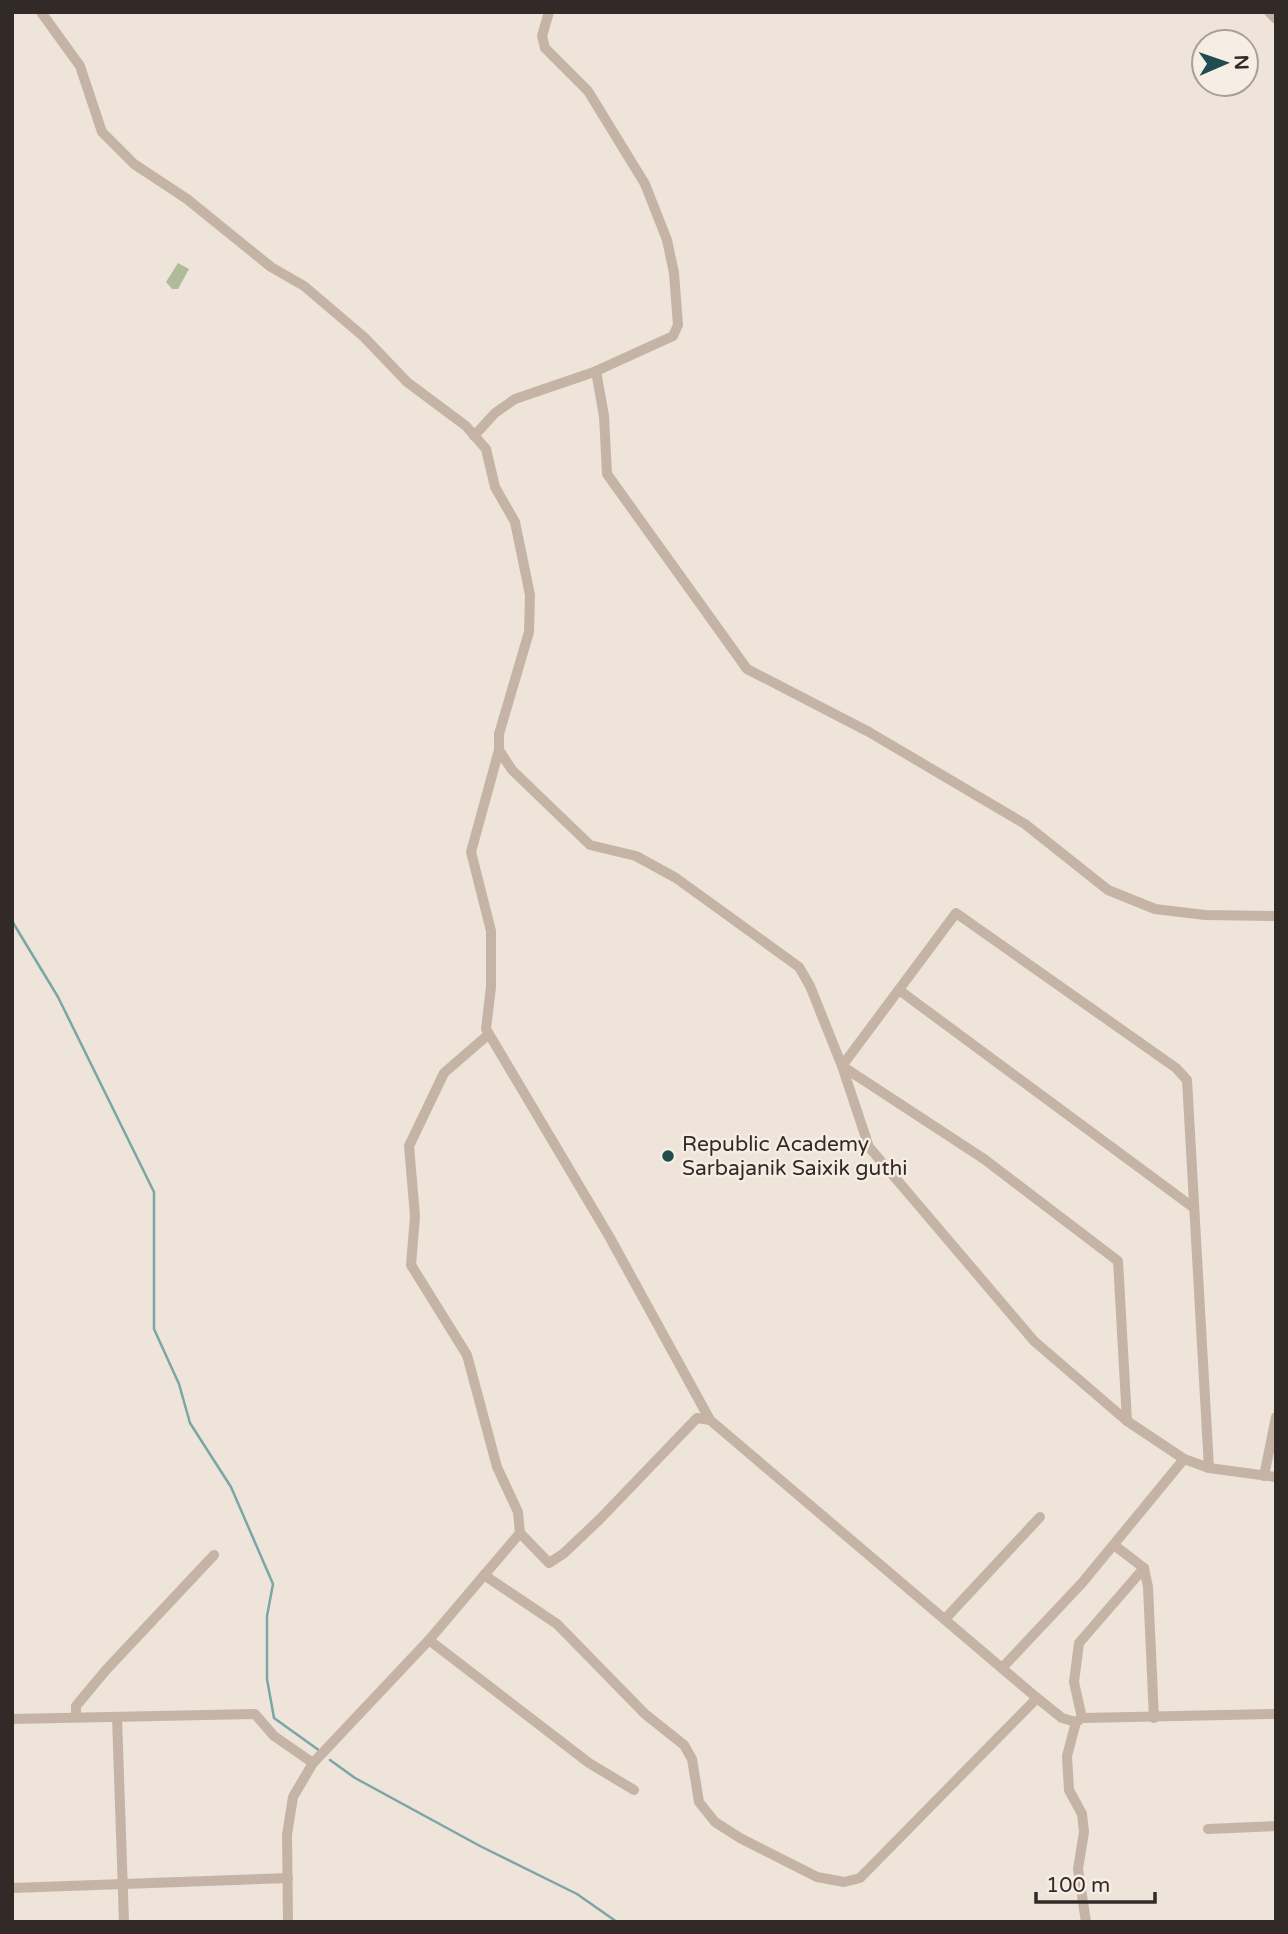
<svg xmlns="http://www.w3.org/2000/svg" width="1288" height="1934" font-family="'Varela Round',sans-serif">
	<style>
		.green { fill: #b0bb9a }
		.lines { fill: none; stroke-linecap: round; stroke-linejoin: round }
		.stream { stroke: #7ba6a8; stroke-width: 2.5 }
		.minor { stroke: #c5b4a6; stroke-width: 10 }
		.poi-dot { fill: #204b4f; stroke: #f6eee4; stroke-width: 2.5 }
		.labels { text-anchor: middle; stroke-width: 5; stroke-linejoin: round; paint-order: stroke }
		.poi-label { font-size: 21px; fill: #322a26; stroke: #f6eee4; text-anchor: start }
	</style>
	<rect width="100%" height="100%" fill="#eee4d9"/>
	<!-- green -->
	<path class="green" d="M 178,263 L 189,269 L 178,289 L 172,289 L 166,282 Z"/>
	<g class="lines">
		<!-- stream -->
		<g class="stream">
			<path d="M 12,921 L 58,997 L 154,1192 L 154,1329 L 179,1384 L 190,1423 L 231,1487 L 273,1584 L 267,1616 L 267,1679 L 274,1718 L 320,1751"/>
			<path d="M 330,1760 L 355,1778 L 480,1846 L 577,1894 L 617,1922"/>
		</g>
		<!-- minor -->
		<g class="minor">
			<path d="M 41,12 L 80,66 L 102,132 L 134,164 L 187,199 L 271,267 L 304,286 L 364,337 L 407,382 L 466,426 L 486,449 L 495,487 L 515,522 L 530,595 L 529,632 L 499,734 L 499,750 L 512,770 L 590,845 L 636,856 L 676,878 L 799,967 L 810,986 L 842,1066 L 869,1147 L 1034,1341 L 1127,1421 L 1184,1459 L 1209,1468 L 1276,1477"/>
			<path d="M 1269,12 L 1276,19"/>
			<path d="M 596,371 L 604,416 L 607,474 L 747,669 L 869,732 L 1025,824 L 1108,890 L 1155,909 L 1205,915 L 1276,916"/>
			<path d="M 474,436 L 495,413 L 515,399 L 594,372 L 673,336 L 678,325 L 674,273 L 667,240 L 645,184 L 588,91 L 545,48 L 542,36 L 549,12"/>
			<path d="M 499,750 L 471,852 L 491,931 L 491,987 L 486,1029 L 609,1236 L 710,1420 L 1037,1698 L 1062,1718 L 1076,1722 L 1067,1756 L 1069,1790 L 1082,1814 L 1084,1832 L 1078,1869 L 1086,1922"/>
			<path d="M 899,990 L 1194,1208"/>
			<path d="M 489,1034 L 444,1073 L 409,1146 L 415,1216 L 411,1265 L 467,1355 L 497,1467 L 518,1512 L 520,1533 L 549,1563 L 563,1554 L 599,1520 L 697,1418 L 710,1420"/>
			<path d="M 1127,1421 L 1118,1261 L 984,1159 L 842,1066 L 956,913 L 1176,1068 L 1187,1080 L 1209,1468"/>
			<path d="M 1264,1476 L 1276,1417"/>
			<path d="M 1114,1545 L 1144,1568 L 1148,1587 L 1154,1718"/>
			<path d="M 484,1575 L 557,1624 L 645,1714 L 684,1745 L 692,1759 L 699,1802 L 715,1822 L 740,1838 L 817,1877 L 844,1882 L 860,1878 L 1037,1698"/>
			<path d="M 945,1619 L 1040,1517"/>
			<path d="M 429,1640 L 589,1763 L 634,1790"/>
			<path d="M 1002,1668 L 1082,1583 L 1184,1459"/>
			<path d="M 76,1716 L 76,1706 L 106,1670 L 214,1555"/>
			<path d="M 117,1717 L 124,1922"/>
			<path d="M 1082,1718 L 1074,1682 L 1079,1643 L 1144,1568"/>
			<path d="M 12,1719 L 255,1714 L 274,1736 L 313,1763"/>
			<path d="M 1076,1722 L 1082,1718 L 1276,1714"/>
			<path d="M 1208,1829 L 1276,1826"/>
			<path d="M 12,1888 L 288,1878"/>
			<path d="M 288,1922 L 287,1835 L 293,1797 L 313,1763 L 429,1640 L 520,1533"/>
		</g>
	</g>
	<!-- markers -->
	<circle class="poi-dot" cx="668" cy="1156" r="7"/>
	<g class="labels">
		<!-- poi labels -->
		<g class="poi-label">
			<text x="682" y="1151">Republic Academy<tspan x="682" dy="24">Sarbajanik Saixik guthi</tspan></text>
		</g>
	</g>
	<!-- border -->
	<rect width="1288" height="1934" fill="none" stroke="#322a26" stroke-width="28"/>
	<!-- north arrow -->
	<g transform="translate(1225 63) rotate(88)"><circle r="33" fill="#f6eee4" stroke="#a8a098" stroke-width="2"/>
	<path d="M0-5L12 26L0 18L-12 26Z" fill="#204b4f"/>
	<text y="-10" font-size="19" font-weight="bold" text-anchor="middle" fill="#322a26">N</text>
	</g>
	<!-- scale -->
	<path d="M1036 1892v10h119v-10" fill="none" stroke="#322a26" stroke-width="3.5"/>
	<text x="1046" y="1892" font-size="21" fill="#322a26" stroke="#f6eee4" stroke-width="5" paint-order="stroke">100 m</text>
</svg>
